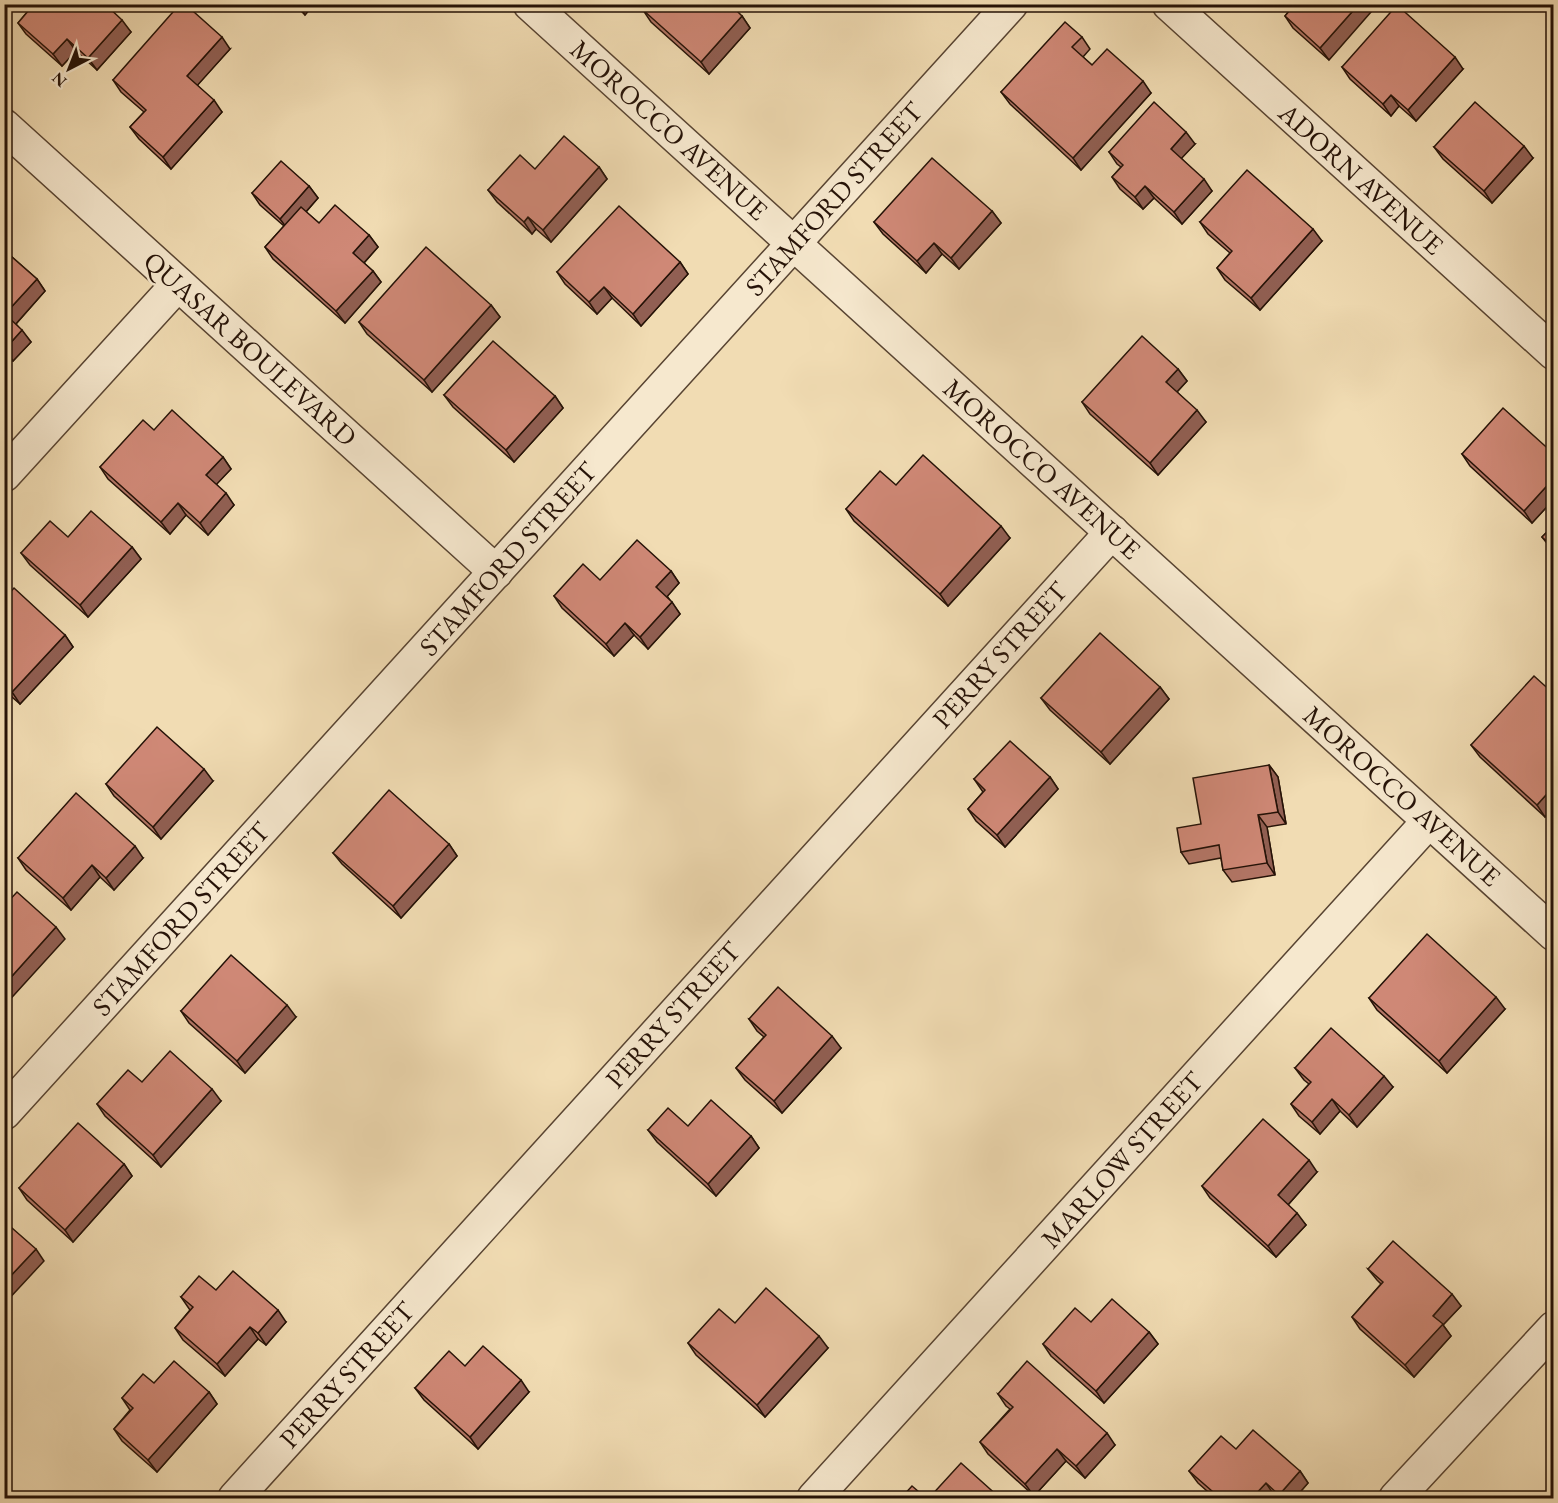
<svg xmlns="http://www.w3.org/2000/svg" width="1558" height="1503" font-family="'EB Garamond',serif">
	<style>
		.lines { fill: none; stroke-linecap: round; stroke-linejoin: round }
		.minor-casing { stroke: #584432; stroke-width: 36 }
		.minor { stroke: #f6e8ce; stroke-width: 33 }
		.wall { fill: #b27565; stroke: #251207; stroke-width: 1.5 }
		.shaded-wall { fill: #915f53; stroke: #251207; stroke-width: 1.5 }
		.building { fill: #cf8876; stroke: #251207; stroke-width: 1.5 }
		.labels { text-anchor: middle; stroke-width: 5; stroke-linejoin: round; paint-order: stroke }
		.street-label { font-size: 27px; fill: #251207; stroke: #f6e8ce }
	</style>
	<rect width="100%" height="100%" fill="#f1dcb3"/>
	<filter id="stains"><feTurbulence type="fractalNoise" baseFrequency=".00333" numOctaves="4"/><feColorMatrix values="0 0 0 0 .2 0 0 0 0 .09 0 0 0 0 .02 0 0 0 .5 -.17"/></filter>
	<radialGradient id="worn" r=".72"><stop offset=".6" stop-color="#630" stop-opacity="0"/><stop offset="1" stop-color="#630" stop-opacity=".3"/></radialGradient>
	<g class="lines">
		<defs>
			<g id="minor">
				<path d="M 530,4 L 1554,934"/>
				<path d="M 1169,4 L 1554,353"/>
				<path d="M 4,126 L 496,572"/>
				<path d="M 4,475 L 178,284"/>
				<path d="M 4,1113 L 1011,4"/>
				<path d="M 235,1498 L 1112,532"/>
				<path d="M 814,1498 L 1429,821"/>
				<path d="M 1396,1498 L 1554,1328"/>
			</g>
		</defs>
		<!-- minor casing -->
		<use href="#minor" class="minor-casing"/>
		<!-- minor -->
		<use href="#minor" class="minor"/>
	</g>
	<!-- wall -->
	<g class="wall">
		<path d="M 34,4 L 112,4 L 109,8 L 131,32 L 97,70 L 76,51 L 62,66 L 26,34 L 18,23 Z"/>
		<path d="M 294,4 L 314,4 L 305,15 Z"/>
		<path d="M 1295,4 L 1329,60 L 1293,28 L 1285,16 Z"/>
		<path d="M 643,10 L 742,16 L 750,28 L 709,74 L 651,22 Z"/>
		<path d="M 1082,37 L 1090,49 L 1083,57 L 1092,65 L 1151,93 L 1081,170 L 1010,104 L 1001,92 Z"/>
		<path d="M 230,49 L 197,85 L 222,112 L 171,169 L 139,139 L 130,127 L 144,112 L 121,92 L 113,80 Z"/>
		<path d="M 1342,67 L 1463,69 L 1416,121 L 1399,106 L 1391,116 L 1350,79 Z"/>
		<path d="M 1195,144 L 1181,158 L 1212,191 L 1182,224 L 1154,198 L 1143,209 L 1120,189 L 1112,177 L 1121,167 L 1117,164 L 1109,152 Z"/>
		<path d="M 1434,147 L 1533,158 L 1492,203 L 1443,159 Z"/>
		<path d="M 599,167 L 607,179 L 551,242 L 536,229 L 532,234 L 497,202 L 488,190 L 535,169 Z"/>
		<path d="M 309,186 L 318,198 L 306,212 L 319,223 L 369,235 L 378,247 L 364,263 L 373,271 L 381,282 L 345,323 L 273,259 L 265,247 L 284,226 L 260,205 L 252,193 Z"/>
		<path d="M 992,211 L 1001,223 L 959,269 L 942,254 L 926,273 L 883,234 L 874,222 Z"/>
		<path d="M 1200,222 L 1322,241 L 1260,310 L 1225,280 L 1217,268 L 1230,253 L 1208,234 Z"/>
		<path d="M 4,250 L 37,279 L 45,291 L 16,324 L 31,342 L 13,361 L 4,353 Z"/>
		<path d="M 680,262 L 688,274 L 641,326 L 612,298 L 597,314 L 565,284 L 557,272 Z"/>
		<path d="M 491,305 L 500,317 L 432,392 L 367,334 L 359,322 Z"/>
		<path d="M 1178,369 L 1187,381 L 1177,392 L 1206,422 L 1158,475 L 1090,414 L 1082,402 Z"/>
		<path d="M 444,395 L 555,396 L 563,408 L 514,462 L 453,407 Z"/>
		<path d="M 154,430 L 223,457 L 231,469 L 216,484 L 234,505 L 208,535 L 186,515 L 170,534 L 108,479 L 100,467 Z"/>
		<path d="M 1462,454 L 1554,454 L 1554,499 L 1532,523 L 1470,466 Z"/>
		<path d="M 896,485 L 1010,538 L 948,606 L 854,521 L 846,509 Z"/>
		<path d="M 1554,525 L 1554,552 L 1542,537 Z"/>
		<path d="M 68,537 L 132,547 L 141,559 L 88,617 L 30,565 L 21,553 Z"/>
		<path d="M 671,571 L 679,583 L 667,596 L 680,614 L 648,649 L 634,635 L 614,656 L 562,608 L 554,596 L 600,580 Z"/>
		<path d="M 4,599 L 65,635 L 73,647 L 20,704 L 5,691 L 4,692 Z"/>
		<path d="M 1160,687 L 1169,699 L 1110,764 L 1050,710 L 1041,698 Z"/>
		<path d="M 1554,694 L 1554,807 L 1545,817 L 1480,757 L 1471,745 Z"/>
		<path d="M 1269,765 L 1278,777 L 1286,824 L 1267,827 L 1275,875 L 1232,882 L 1223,870 L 1221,858 L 1189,864 L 1181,852 L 1201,824 Z"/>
		<path d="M 1050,777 L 1058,789 L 1005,847 L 976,821 L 968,809 L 983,792 L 974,779 Z"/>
		<path d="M 213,781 L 161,839 L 114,796 L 106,784 Z"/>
		<path d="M 449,844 L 457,856 L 401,918 L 342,864 L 333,853 Z"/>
		<path d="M 18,858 L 143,858 L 114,890 L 100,877 L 71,910 L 26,870 Z"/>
		<path d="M 1369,998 L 1505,1009 L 1447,1073 L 1377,1010 Z"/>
		<path d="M 181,1011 L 296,1017 L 245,1073 L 189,1023 Z"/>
		<path d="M 749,1019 L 841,1048 L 782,1113 L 745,1080 L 736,1068 L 764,1037 L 757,1031 Z"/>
		<path d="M 1295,1068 L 1393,1087 L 1357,1127 L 1340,1111 L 1320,1134 L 1299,1116 L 1291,1104 L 1309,1084 L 1304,1080 Z"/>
		<path d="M 142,1082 L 221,1101 L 161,1167 L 105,1116 L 97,1104 Z"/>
		<path d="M 648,1130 L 751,1136 L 759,1148 L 716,1196 L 657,1142 Z"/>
		<path d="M 124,1164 L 132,1176 L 73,1242 L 27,1200 L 19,1188 Z"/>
		<path d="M 1317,1172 L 1288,1205 L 1306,1225 L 1276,1257 L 1210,1198 L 1202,1186 Z"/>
		<path d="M 1368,1269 L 1461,1306 L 1443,1325 L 1451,1336 L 1414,1377 L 1360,1329 L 1352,1317 L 1381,1284 L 1377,1280 Z"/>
		<path d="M 181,1297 L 286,1322 L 266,1345 L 258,1339 L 225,1376 L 183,1340 L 175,1328 L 190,1310 Z"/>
		<path d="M 735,1323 L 828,1348 L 765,1417 L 696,1355 L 688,1343 Z"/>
		<path d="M 1149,1332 L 1158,1344 L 1104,1403 L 1051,1356 L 1043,1344 Z"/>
		<path d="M 154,1383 L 209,1392 L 217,1404 L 157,1472 L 122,1441 L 114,1429 L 130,1410 L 122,1398 Z"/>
		<path d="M 415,1388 L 529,1392 L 478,1449 L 424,1400 Z"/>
		<path d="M 998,1394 L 1115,1445 L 1085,1478 L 1066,1461 L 1034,1496 L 988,1454 L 980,1442 L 1010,1409 L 1006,1406 Z"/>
		<path d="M 1236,1449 L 1300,1471 L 1308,1483 L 1295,1498 L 1278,1498 L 1274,1495 L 1271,1498 L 1215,1498 L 1198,1483 L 1189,1471 Z"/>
	</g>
	<!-- shaded-wall -->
	<g class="shaded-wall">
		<path d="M 298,4 L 314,4 L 305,15 Z"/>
		<path d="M 1359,4 L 1378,4 L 1329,60 L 1320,48 Z"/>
		<path d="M 742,16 L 750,28 L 709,74 L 701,62 Z"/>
		<path d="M 122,20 L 131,32 L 97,70 L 88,58 Z"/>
		<path d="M 222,37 L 230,49 L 195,88 L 187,76 Z"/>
		<path d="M 67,39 L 76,51 L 62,66 L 53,54 Z"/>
		<path d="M 1455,57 L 1463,69 L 1416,121 L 1408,110 Z"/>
		<path d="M 1143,81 L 1151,93 L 1081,170 L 1073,158 Z"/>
		<path d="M 1391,95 L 1399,106 L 1391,116 L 1383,104 Z"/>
		<path d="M 214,100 L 222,112 L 171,169 L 163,157 Z"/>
		<path d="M 1186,132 L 1195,144 L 1179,161 L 1171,149 Z"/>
		<path d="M 1524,146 L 1533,158 L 1492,203 L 1484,191 Z"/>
		<path d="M 599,167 L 607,179 L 551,242 L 543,230 Z"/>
		<path d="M 1204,179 L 1212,191 L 1182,224 L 1174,212 Z"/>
		<path d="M 309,186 L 318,198 L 289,231 L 280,219 Z"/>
		<path d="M 1145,186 L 1154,198 L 1143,209 L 1135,197 Z"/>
		<path d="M 992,211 L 1001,223 L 959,269 L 951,258 Z"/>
		<path d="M 528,217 L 536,229 L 532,234 L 524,222 Z"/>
		<path d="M 1313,229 L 1322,241 L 1260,310 L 1251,298 Z"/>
		<path d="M 369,235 L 378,247 L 362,265 L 353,253 Z"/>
		<path d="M 934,243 L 942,254 L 926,273 L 917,261 Z"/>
		<path d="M 680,262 L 688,274 L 641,326 L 633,314 Z"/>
		<path d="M 373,271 L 381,282 L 345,323 L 336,311 Z"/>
		<path d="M 37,279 L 45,291 L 14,326 L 5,314 Z"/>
		<path d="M 604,287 L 612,298 L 597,314 L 589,302 Z"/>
		<path d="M 491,305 L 500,317 L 432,392 L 424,380 Z"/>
		<path d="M 22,330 L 31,342 L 13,361 L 5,349 Z"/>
		<path d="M 1178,369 L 1187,381 L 1175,394 L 1166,382 Z"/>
		<path d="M 555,396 L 563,408 L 514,462 L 506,450 Z"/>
		<path d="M 1197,410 L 1206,422 L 1158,475 L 1150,463 Z"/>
		<path d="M 223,457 L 231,469 L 214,487 L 206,475 Z"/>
		<path d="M 1554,478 L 1554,499 L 1532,523 L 1524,511 Z"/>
		<path d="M 226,493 L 234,505 L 208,535 L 200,523 Z"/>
		<path d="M 178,503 L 186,515 L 170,534 L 161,522 Z"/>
		<path d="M 1001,526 L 1010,538 L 948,606 L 940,594 Z"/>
		<path d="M 132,547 L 141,559 L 88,617 L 80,605 Z"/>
		<path d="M 671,571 L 679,583 L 665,599 L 656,587 Z"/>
		<path d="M 672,602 L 680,614 L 648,649 L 640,637 Z"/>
		<path d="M 625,623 L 634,635 L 614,656 L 606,644 Z"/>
		<path d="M 65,635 L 73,647 L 20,704 L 12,692 Z"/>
		<path d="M 1160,687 L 1169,699 L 1110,764 L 1101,752 Z"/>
		<path d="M 1269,765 L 1278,777 L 1286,824 L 1278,812 Z"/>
		<path d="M 204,769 L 213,781 L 161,839 L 153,827 Z"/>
		<path d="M 1050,777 L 1058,789 L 1005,847 L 997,835 Z"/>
		<path d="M 1554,786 L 1554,807 L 1545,817 L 1537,805 Z"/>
		<path d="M 1258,815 L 1267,827 L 1275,875 L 1267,863 Z"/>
		<path d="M 449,844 L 457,856 L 401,918 L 393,906 Z"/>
		<path d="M 135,846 L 143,858 L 114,890 L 106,878 Z"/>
		<path d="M 92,865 L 100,877 L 71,910 L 63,898 Z"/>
		<path d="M 56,927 L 65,939 L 4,1006 L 4,985 Z"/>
		<path d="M 1496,997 L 1505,1009 L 1447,1073 L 1439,1061 Z"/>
		<path d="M 287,1005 L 296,1017 L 245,1073 L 237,1061 Z"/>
		<path d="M 832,1036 L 841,1048 L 782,1113 L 774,1101 Z"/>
		<path d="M 1384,1076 L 1393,1087 L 1357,1127 L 1349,1115 Z"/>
		<path d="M 212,1089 L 221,1101 L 161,1167 L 153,1155 Z"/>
		<path d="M 1332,1099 L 1340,1111 L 1320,1134 L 1312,1122 Z"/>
		<path d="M 751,1136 L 759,1148 L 716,1196 L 708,1184 Z"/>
		<path d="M 1309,1160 L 1317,1172 L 1286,1207 L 1278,1195 Z"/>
		<path d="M 124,1164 L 132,1176 L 73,1242 L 65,1230 Z"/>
		<path d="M 1297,1213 L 1306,1225 L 1276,1257 L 1268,1246 Z"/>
		<path d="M 36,1249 L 44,1261 L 4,1304 L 4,1283 Z"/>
		<path d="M 1452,1294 L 1461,1306 L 1443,1325 L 1451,1336 L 1414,1377 L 1405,1365 L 1433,1316 Z"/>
		<path d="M 278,1310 L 286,1322 L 266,1345 L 258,1333 Z"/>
		<path d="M 250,1327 L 258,1339 L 225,1376 L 217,1364 Z"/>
		<path d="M 1149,1332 L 1158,1344 L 1104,1403 L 1096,1391 Z"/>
		<path d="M 819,1336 L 828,1348 L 765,1417 L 757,1405 Z"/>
		<path d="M 521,1380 L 529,1392 L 478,1449 L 470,1437 Z"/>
		<path d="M 209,1392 L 217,1404 L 157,1472 L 148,1460 Z"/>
		<path d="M 1107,1433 L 1115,1445 L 1085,1478 L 1076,1466 Z"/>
		<path d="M 1057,1449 L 1066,1461 L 1034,1496 L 1025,1484 Z"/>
		<path d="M 1300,1471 L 1308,1483 L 1295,1498 L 1282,1498 L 1279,1495 Z"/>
		<path d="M 1266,1483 L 1274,1495 L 1271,1498 L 1252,1498 Z"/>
	</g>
	<!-- building -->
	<g class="building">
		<path d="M 34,4 L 105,4 L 122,20 L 88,58 L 67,39 L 53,54 L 18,23 Z"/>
		<path d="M 180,4 L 185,4 L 222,37 L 187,76 L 214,100 L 163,157 L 130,127 L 146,110 L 113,80 Z"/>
		<path d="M 648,4 L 730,4 L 742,16 L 701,62 L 643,10 Z"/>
		<path d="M 1295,4 L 1359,4 L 1320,48 L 1285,16 Z"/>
		<path d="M 1397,5 L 1455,57 L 1408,110 L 1391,95 L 1383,104 L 1342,67 Z"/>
		<path d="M 1065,22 L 1082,37 L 1072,47 L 1092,65 L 1107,49 L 1143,81 L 1073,158 L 1001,92 Z"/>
		<path d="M 1154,102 L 1186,132 L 1171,149 L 1204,179 L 1174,212 L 1145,186 L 1135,197 L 1112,177 L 1123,165 L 1109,152 Z"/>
		<path d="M 1475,102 L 1524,146 L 1484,191 L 1434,147 Z"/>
		<path d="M 564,136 L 599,167 L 543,230 L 528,217 L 524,222 L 488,190 L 520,155 L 535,169 Z"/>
		<path d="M 932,158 L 992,211 L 951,258 L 934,243 L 917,261 L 874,222 Z"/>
		<path d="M 281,161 L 309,186 L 280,219 L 252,193 Z"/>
		<path d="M 1247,170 L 1313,229 L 1251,298 L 1217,268 L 1232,251 L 1200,222 Z"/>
		<path d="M 335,205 L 369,235 L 353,253 L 373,271 L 336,311 L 265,247 L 301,207 L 319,223 Z"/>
		<path d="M 619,206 L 680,262 L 633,314 L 604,287 L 589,302 L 557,272 Z"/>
		<path d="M 426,247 L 491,305 L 424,380 L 359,322 Z"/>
		<path d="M 4,250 L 37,279 L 5,314 L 22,330 L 5,349 Z"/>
		<path d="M 1142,336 L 1178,369 L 1166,382 L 1197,410 L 1150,463 L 1082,402 Z"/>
		<path d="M 493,341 L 555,396 L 506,450 L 444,395 Z"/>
		<path d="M 1503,408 L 1554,454 L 1554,478 L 1524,511 L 1462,454 Z"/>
		<path d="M 172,410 L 223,457 L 206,475 L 226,493 L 200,523 L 178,503 L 161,522 L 100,467 L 143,420 L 154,430 Z"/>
		<path d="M 923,455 L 1001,526 L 940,594 L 846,509 L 880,471 L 896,485 Z"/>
		<path d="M 91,511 L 132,547 L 80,605 L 21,553 L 50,521 L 68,537 Z"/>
		<path d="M 1554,525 L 1554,548 L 1542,537 Z"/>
		<path d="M 637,540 L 671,571 L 656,587 L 672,602 L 640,637 L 625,623 L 606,644 L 554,596 L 583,564 L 600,580 Z"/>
		<path d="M 14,588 L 65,635 L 12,692 L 4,686 L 4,599 Z"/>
		<path d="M 1100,633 L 1160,687 L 1101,752 L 1041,698 Z"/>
		<path d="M 1534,676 L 1554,694 L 1554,786 L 1537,805 L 1471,745 Z"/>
		<path d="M 157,727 L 204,769 L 153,827 L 106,784 Z"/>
		<path d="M 1010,741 L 1050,777 L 997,835 L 968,809 L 985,790 L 974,779 Z"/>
		<path d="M 1269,765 L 1278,812 L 1258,815 L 1267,863 L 1223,870 L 1219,845 L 1181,852 L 1177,828 L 1201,824 L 1193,778 Z"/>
		<path d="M 389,790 L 449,844 L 393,906 L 333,853 Z"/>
		<path d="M 76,793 L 135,846 L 106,878 L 92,865 L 63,898 L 18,858 Z"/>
		<path d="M 1554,816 L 1554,823 L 1550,820 Z"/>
		<path d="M 17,892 L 56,927 L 4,985 L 4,906 Z"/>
		<path d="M 1427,934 L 1496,997 L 1439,1061 L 1369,998 Z"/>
		<path d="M 231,955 L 287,1005 L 237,1061 L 181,1011 Z"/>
		<path d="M 778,987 L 832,1036 L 774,1101 L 736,1068 L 766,1035 L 749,1019 Z"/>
		<path d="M 1331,1028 L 1384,1076 L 1349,1115 L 1332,1099 L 1312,1122 L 1291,1104 L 1311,1082 L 1295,1068 Z"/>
		<path d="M 170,1051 L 212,1089 L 153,1155 L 97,1104 L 128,1070 L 142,1082 Z"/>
		<path d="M 711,1100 L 751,1136 L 708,1184 L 648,1130 L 668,1108 L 688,1126 Z"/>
		<path d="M 1263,1119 L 1309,1160 L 1278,1195 L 1297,1213 L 1268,1246 L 1202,1186 Z"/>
		<path d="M 78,1123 L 124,1164 L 65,1230 L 19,1188 Z"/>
		<path d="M 4,1221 L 36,1249 L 4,1283 Z"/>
		<path d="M 1393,1241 L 1452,1294 L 1433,1316 L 1443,1324 L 1405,1365 L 1352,1317 L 1383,1282 L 1368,1269 Z"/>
		<path d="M 233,1271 L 278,1310 L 258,1333 L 250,1327 L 217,1364 L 175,1328 L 193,1307 L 181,1297 L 199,1276 L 216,1290 Z"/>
		<path d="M 766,1288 L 819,1336 L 757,1405 L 688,1343 L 719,1309 L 735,1323 Z"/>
		<path d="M 1112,1299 L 1149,1332 L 1096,1391 L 1043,1344 L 1075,1308 L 1091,1322 Z"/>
		<path d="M 483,1346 L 521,1380 L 470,1437 L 415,1388 L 449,1351 L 465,1366 Z"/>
		<path d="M 174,1361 L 209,1392 L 148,1460 L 114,1429 L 133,1408 L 122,1398 L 143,1374 L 154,1383 Z"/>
		<path d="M 1027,1361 L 1107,1433 L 1076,1466 L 1057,1449 L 1025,1484 L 980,1442 L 1013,1407 L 998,1394 Z"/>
		<path d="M 1253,1430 L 1300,1471 L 1279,1495 L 1266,1483 L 1252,1498 L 1220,1498 L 1189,1471 L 1221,1436 L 1236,1449 Z"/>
		<path d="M 961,1463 L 1000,1498 L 929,1498 Z"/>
		<path d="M 912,1486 L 926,1498 L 901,1498 Z"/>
	</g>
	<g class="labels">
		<!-- street labels -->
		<g class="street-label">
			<text transform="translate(669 130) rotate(42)" y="9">MOROCCO AVENUE</text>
			<text transform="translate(1361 179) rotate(42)" y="9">ADORN AVENUE</text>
			<text transform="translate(834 199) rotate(-48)" y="9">STAMFORD STREET</text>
			<text transform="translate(250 349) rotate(42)" y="9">QUASAR BOULEVARD</text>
			<text transform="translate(1042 469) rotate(42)" y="9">MOROCCO AVENUE</text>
			<text transform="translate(508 559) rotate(-48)" y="9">STAMFORD STREET</text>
			<text transform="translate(1000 655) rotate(-48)" y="9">PERRY STREET</text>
			<text transform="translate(1402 796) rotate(42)" y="9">MOROCCO AVENUE</text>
			<text transform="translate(181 919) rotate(-48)" y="9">STAMFORD STREET</text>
			<text transform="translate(673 1015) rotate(-48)" y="9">PERRY STREET</text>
			<text transform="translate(1122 1160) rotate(-48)" y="9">MARLOW STREET</text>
			<text transform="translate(347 1375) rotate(-48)" y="9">PERRY STREET</text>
		</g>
	</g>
	<!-- margin -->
	<rect width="1558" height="1503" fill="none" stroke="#f1dcb3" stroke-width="24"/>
	<rect x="6" y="6" width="1546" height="1491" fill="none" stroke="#251207" stroke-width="3"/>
	<rect x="12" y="12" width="1534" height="1479" fill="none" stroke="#251207" stroke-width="1.5"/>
	<!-- north arrow -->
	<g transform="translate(69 69) rotate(222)" stroke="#f6e8ce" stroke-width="4.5" paint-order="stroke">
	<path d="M0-4.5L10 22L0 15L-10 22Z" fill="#251207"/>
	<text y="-9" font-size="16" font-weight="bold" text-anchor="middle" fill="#251207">N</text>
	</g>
	<rect width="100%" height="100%" filter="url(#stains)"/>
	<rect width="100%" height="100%" fill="url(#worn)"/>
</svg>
